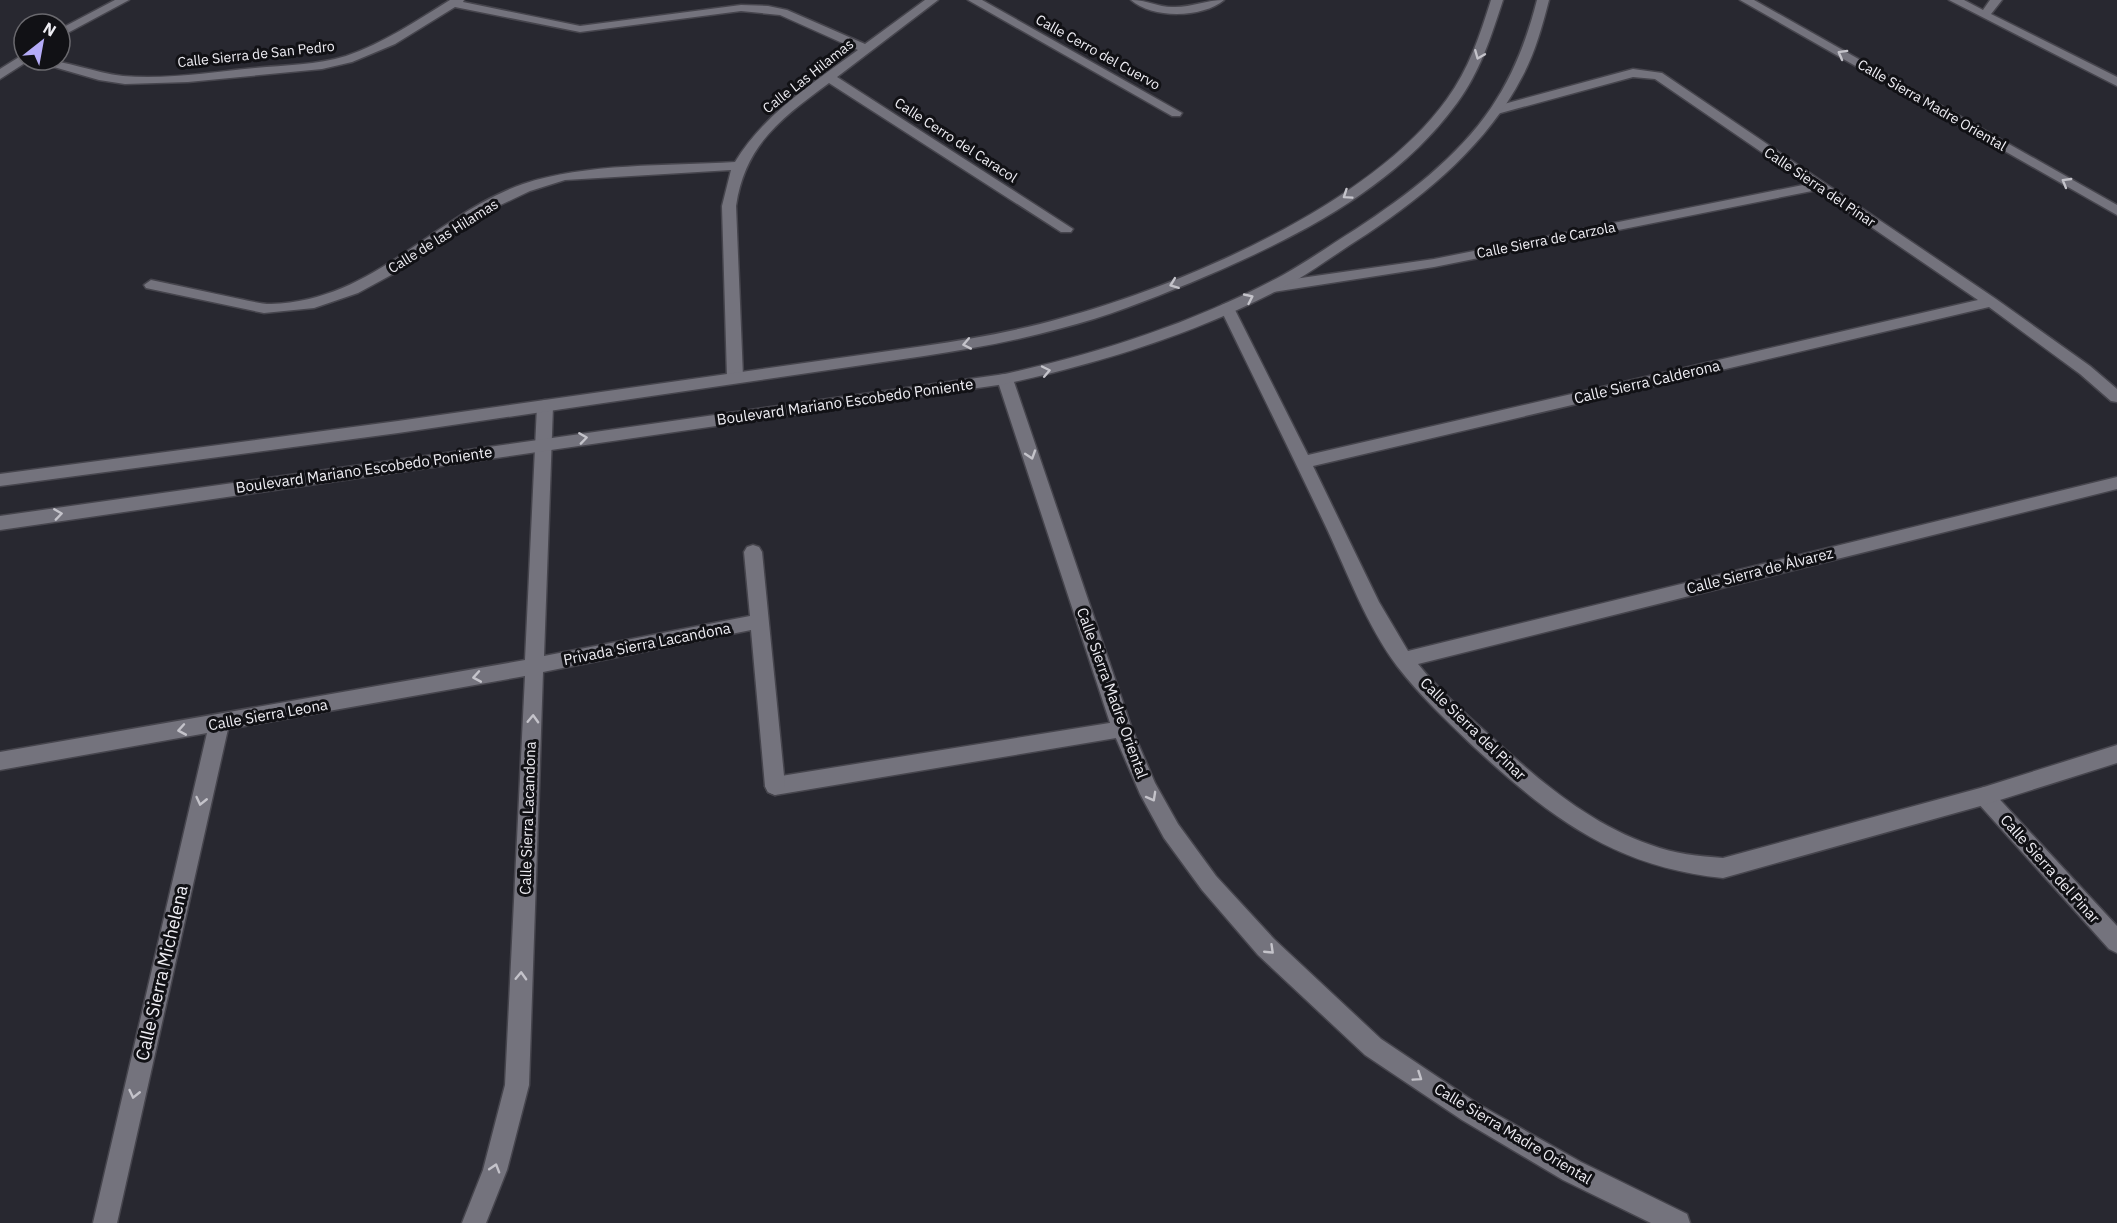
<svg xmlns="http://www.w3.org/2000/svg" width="2117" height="1223" font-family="'IBM Plex Sans',sans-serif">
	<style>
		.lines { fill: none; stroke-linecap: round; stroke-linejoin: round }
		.pedestrian-casing { stroke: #46454d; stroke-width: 3 }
		.minor-casing { stroke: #46454d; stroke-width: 3 }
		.tertiary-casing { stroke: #46454d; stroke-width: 3 }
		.pedestrian { fill: #74737d; fill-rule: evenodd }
		.minor { fill: #74737d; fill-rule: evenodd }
		.tertiary { fill: #74737d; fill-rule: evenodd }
		.oneway { stroke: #c4c3ca }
		.labels { text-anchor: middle; stroke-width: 6; stroke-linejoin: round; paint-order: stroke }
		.far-street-label { font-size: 14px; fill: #efeef4; stroke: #111115 }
		.street-label { font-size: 15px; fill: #efeef4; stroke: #111115 }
		.near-street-label { font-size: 18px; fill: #efeef4; stroke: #111115 }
	</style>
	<rect width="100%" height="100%" fill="#282830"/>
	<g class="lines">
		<defs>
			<g id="pedestrian">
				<path d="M 1122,721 L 1129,723 L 1132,729 L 1129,735 L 1122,737 L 775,795 L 768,792 L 765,786 L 768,780 L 775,777 Z"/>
				<path d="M 1984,787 L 1991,790 L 2117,926 L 2117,953 L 2109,949 L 1977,802 L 1974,796 L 1977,790 Z"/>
			</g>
			<g id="minor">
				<path d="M 115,0 L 129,0 L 60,37 L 60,29 Z"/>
				<path d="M 450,0 L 464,0 L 463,2 L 580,26 L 741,5 L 768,6 L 787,10 L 865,44 L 925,0 L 938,0 L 837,77 L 1073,229 L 1071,232 L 1061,232 L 829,83 C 782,118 745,144 736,206 L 743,377 L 740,381 L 730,381 L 727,377 L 722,206 L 731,170 L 565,180 L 530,191 L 494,208 L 393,274 L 358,293 L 314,308 L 264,313 L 146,288 L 144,285 L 151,280 C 181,286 210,293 240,299 C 250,301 261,304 271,304 C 374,301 434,215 523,184 C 585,163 668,166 735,162 C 764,114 813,83 858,50 L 780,15 L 741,11 L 580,32 L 455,7 L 395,44 L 352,62 L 322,69 L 188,82 L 125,84 L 99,80 L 40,63 L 38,60 C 67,60 94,73 123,76 C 165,80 213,72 255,68 C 285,65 317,65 346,56 C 384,43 416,21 450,0 Z"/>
				<path d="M 968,0 L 982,0 L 1182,113 L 1180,116 L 1172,116 Z"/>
				<path d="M 1131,0 C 1148,0 1159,8 1175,7 C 1192,7 1207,0 1224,0 C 1203,18 1152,19 1131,0 Z"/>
				<path d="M 1740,0 L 1754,0 L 2117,205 L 2117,215 Z"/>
				<path d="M 1949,0 L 1964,0 L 1983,10 L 1990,0 L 2002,0 L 1991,14 L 2117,77 L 2117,86 Z"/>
				<path d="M 24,54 L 24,60 L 28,61 L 0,79 L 0,69 Z"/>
				<path d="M 1633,69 L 1662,73 L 1996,299 L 2090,366 L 2117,389 L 2117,402 L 2111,401 L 2080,374 L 1989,307 L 1313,466 L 1379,602 L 1408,651 L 2117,477 L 2117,489 L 1418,664 C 1438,689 1462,711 1486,732 C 1535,777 1587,823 1651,845 C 1674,854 1699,856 1723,858 L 1984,787 L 2117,745 L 2117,763 L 1984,805 L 1723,878 C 1616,867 1552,819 1475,748 C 1448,722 1420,696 1397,666 C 1367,626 1348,574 1327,529 C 1292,455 1256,382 1220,308 L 1222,305 L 1227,303 L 1234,308 L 1308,455 L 1978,300 L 1817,190 L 1434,267 L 1273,292 L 1266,287 L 1273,282 L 1434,259 L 1808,184 L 1655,79 L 1633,77 L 1497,114 L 1491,110 L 1493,107 Z"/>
				<path d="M 1005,374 L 1010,375 L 1013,379 L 1132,729 L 1155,783 L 1178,824 L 1216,876 L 1274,939 L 1381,1039 L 1478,1104 L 1581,1162 L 1687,1214 L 1690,1223 L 1651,1223 L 1563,1180 L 1462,1120 L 1365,1055 L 1258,955 L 1202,890 L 1164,838 L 1140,794 L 1112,729 L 997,379 L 1000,375 Z"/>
				<path d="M 545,400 L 551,402 L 553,406 L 544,656 L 750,616 L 744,552 L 747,547 L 753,545 L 759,547 L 762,552 L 785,786 L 782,792 L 775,795 L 768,792 L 765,786 L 751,630 L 543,672 L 529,1085 L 507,1170 L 486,1223 L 462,1223 L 483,1170 L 505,1085 L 525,676 L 228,729 L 117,1223 L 93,1223 L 207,733 L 0,770 L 0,752 L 525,660 L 537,406 L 539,402 Z"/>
			</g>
			<g id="tertiary">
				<path d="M 1491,0 L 1503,0 C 1491,37 1480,72 1457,103 C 1393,191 1288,242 1190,283 C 1148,300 1106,317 1062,328 C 1016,341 970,349 924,356 L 398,433 L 0,486 L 0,474 L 398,421 L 924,346 C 970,339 1017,331 1062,318 C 1184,285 1372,204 1447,99 C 1469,69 1480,35 1491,0 Z"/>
				<path d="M 1537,0 L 1549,0 C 1542,27 1535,53 1522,77 C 1488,143 1428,193 1367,234 C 1343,249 1320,266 1295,281 C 1205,331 1105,362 1005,384 L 0,530 L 0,516 L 1005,374 C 1101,353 1196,322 1283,275 C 1308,261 1332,244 1356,229 C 1406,196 1457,158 1491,108 C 1514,74 1527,39 1537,0 Z"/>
			</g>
		</defs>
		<!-- pedestrian casing -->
		<use href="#pedestrian" class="pedestrian-casing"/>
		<!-- minor casing -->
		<use href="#minor" class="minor-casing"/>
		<!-- tertiary casing -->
		<use href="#tertiary" class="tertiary-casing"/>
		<!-- pedestrian -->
		<use href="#pedestrian" class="pedestrian"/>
		<!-- minor -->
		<use href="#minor" class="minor"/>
		<!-- tertiary -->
		<use href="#tertiary" class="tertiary"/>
	</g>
	<!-- one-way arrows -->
	<defs><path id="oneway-chevron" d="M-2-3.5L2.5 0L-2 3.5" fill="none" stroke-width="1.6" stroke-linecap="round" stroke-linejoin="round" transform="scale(1.5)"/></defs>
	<g class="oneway">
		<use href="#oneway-chevron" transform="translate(1842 54) rotate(-151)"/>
		<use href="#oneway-chevron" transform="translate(1479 55) rotate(112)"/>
		<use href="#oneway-chevron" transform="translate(2066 182) rotate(-150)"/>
		<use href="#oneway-chevron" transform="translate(1347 195) rotate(146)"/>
		<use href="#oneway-chevron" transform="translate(1174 284) rotate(159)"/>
		<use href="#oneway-chevron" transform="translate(1249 298) rotate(-25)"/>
		<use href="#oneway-chevron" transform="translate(967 344) rotate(169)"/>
		<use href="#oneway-chevron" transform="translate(1046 371) rotate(-12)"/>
		<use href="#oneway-chevron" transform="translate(583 438) rotate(-8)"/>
		<use href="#oneway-chevron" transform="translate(1031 455) rotate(72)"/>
		<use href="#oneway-chevron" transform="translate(58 514) rotate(-8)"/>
		<use href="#oneway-chevron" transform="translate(477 677) rotate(170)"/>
		<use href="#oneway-chevron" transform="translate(533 719) rotate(-88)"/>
		<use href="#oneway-chevron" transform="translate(182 730) rotate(170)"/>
		<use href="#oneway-chevron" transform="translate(1152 797) rotate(61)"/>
		<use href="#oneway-chevron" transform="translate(201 801) rotate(103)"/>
		<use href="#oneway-chevron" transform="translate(1270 950) rotate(44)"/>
		<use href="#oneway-chevron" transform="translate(521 976) rotate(-88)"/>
		<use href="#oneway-chevron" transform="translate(1418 1077) rotate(34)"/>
		<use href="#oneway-chevron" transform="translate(134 1094) rotate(103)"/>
		<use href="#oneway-chevron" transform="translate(495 1168) rotate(-73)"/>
	</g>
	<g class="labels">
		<!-- far-street labels -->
		<g class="far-street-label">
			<text transform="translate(1098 52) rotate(29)" y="5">Calle Cerro del Cuervo</text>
			<text transform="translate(256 54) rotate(-6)" y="5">Calle Sierra de San Pedro</text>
			<text transform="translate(808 76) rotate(-38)" y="5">Calle Las Hilamas</text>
			<text transform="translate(1932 105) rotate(30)" y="5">Calle Sierra Madre Oriental</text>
			<text transform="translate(956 140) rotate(33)" y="5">Calle Cerro del Caracol</text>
			<text transform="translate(1820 187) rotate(34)" y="5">Calle Sierra del Pinar</text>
			<text transform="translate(443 236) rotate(-32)" y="5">Calle de las Hilamas</text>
			<text transform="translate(1546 240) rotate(-11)" y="5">Calle Sierra de Carzola</text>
		</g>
		<!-- street labels -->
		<g class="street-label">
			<text transform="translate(1647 382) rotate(-13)" y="5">Calle Sierra Calderona</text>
			<text transform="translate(845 402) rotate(-8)" y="5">Boulevard Mariano Escobedo Poniente</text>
			<text transform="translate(364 470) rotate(-8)" y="5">Boulevard Mariano Escobedo Poniente</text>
			<text transform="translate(1760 571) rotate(-14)" y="5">Calle Sierra de Álvarez</text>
			<text transform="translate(647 644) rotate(-11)" y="5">Privada Sierra Lacandona</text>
			<text transform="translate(1112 693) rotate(70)" y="5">Calle Sierra Madre Oriental</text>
			<text transform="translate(268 715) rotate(-10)" y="5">Calle Sierra Leona</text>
			<text transform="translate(1473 729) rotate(44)" y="5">Calle Sierra del Pinar</text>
			<text transform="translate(528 818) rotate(-88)" y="5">Calle Sierra Lacandona</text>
			<text transform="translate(2050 869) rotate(48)" y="5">Calle Sierra del Pinar</text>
			<text transform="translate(1513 1134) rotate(31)" y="5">Calle Sierra Madre Oriental</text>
		</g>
		<!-- near-street labels -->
		<g class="near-street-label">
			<text transform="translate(162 973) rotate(-77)" y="6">Calle Sierra Michelena</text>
		</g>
	</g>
	<!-- north arrow -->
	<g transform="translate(42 42) rotate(31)"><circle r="28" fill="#111115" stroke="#6a696e" stroke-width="1.5"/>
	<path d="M0-4.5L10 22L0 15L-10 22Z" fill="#b5acf8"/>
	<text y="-9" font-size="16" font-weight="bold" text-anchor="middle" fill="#efeef4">N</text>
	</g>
</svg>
